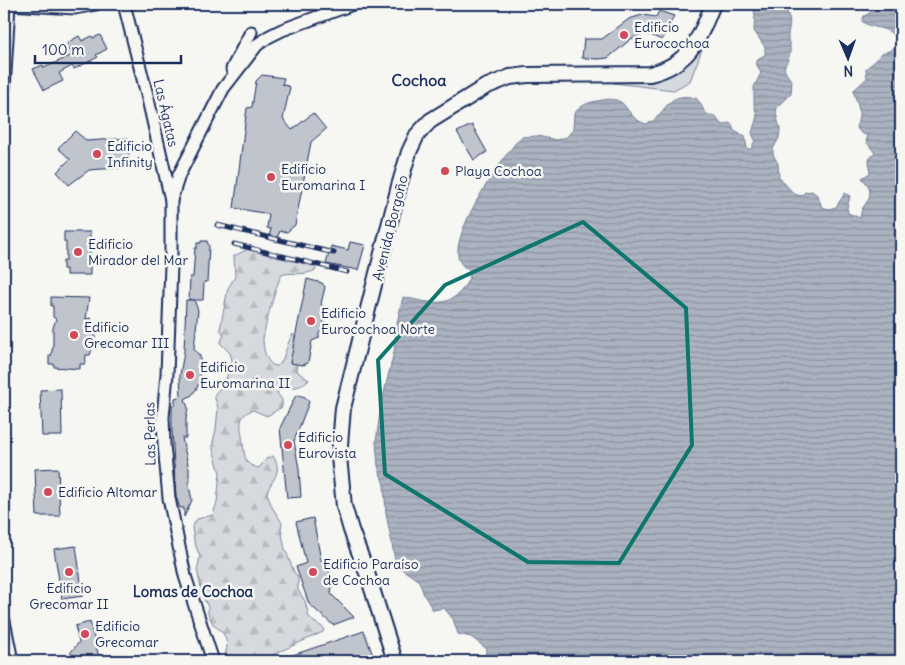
<svg xmlns="http://www.w3.org/2000/svg" width="905" height="665" font-family="Delius,sans-serif">
	<style>
		.green { fill: #d6d9dd; stroke: #78849e }
		.forest { fill: url(#forest-firs); stroke: #78849e }
		.water { fill: url(#water-rules); stroke: #717e99 }
		.building { fill: #c0c4cd; stroke: #1b2f5e }
		.lines { fill: none; stroke-linecap: round; stroke-linejoin: round }
		.minor-casing { stroke: #1b2f5e; stroke-width: 15 }
		.major-casing { stroke: #1b2f5e; stroke-width: 18 }
		.minor { stroke: #f6f6f2; stroke-width: 11 }
		.major { stroke: #f6f6f2; stroke-width: 14 }
		.rail-casing { stroke: #1b2f5e; stroke-width: 5 }
		.rail { stroke: #f6f6f2; stroke-width: 3; stroke-dasharray: 9; stroke-linecap: butt }
		.marked { fill: none; stroke: #0f766e; stroke-width: 4; stroke-linejoin: round }
		.poi-dot { fill: #d1495b; stroke: #f6f6f2; stroke-width: 2 }
		.labels { text-anchor: middle; stroke-width: 5; stroke-linejoin: round; paint-order: stroke }
		.poi-label { font-size: 14px; fill: #1b2f5e; stroke: #f6f6f2; text-anchor: start }
		.street-label { font-size: 14px; fill: #1b2f5e; stroke: #f6f6f2 }
		.neighbourhood-label { font-size: 15px; font-weight: bold; fill: #1b2f5e; stroke: #f6f6f2 }
		.quarter-label { font-size: 16px; font-weight: bold; fill: #1b2f5e; stroke: #f6f6f2 }
	</style>
	<defs>
		<pattern id="forest-firs" width="22" height="20" patternUnits="userSpaceOnUse" patternTransform="scale(1.25)"><rect width="22" height="20" fill="#d6d9dd"/><path d="M5 1l3.5 6h-7zM16 11l3.5 6h-7z" fill="#b7bbc0"/></pattern>
		<pattern id="water-rules" width="6" height="5" patternUnits="userSpaceOnUse" patternTransform="scale(1.25)"><rect width="6" height="5" fill="#abb2c0"/><path d="M0 2.5h6" fill="none" stroke="#8a919f"/></pattern>
	</defs>
	<rect width="100%" height="100%" fill="#f6f6f2"/>
	<filter id="ink" filterUnits="userSpaceOnUse"><feTurbulence type="fractalNoise" baseFrequency=".02" numOctaves="2"/><feDisplacementMap in="SourceGraphic" scale="10" xChannelSelector="R" yChannelSelector="G"/><feConvolveMatrix kernelMatrix="1 2 1 2 8 2 1 2 1" color-interpolation-filters="sRGB"/></filter>
	<g filter="url(#ink)">
		<!-- green -->
		<path class="green" d="M 703,47 L 690,81 L 674,90 L 613,83 C 657,81 675,85 703,47 Z"/>
		<!-- forest -->
		<path class="forest" d="M 252,247 L 298,260 L 316,267 L 316,270 C 302,277 289,271 282,275 C 278,277 263,333 263,340 C 263,347 266,365 276,366 C 284,366 287,340 293,334 L 295,338 L 297,370 L 299,373 L 309,380 C 301,389 289,387 279,390 L 277,393 L 282,400 L 282,407 L 267,416 L 253,410 C 235,415 242,431 243,444 C 244,450 244,458 248,463 C 251,466 255,467 259,468 L 267,458 L 273,456 C 284,472 271,480 267,493 L 272,507 L 282,523 L 281,529 L 285,549 L 294,572 L 298,577 L 298,590 L 305,601 L 309,617 L 314,622 L 324,628 L 323,632 L 274,654 L 266,661 L 224,661 L 227,647 L 226,640 L 223,633 L 213,624 L 208,614 L 208,607 L 203,597 L 197,570 L 200,557 L 194,541 L 192,527 L 197,519 L 213,515 L 217,502 L 220,473 L 213,449 L 213,442 L 216,429 L 218,408 L 214,395 L 225,382 L 232,360 L 230,353 L 220,343 L 224,335 L 220,329 L 228,288 L 235,277 L 234,256 Z"/>
		<!-- water -->
		<path class="water" d="M 753,4 L 794,4 L 787,12 C 793,26 787,28 788,40 C 789,44 791,47 790,52 C 789,66 777,64 792,81 L 791,94 L 777,108 L 776,113 L 780,129 L 779,138 L 773,149 L 773,154 L 778,164 L 779,177 L 794,194 L 801,196 L 805,192 L 812,191 L 817,195 L 822,207 L 829,209 L 836,207 L 845,193 L 850,196 L 847,208 L 848,213 L 860,218 L 862,209 L 869,199 L 870,192 L 868,185 L 862,178 L 870,173 L 869,159 L 875,153 L 866,141 L 868,136 L 861,133 L 856,127 C 862,114 858,104 853,91 L 867,78 L 866,69 C 871,63 877,62 880,54 L 892,50 L 897,43 C 893,24 872,31 862,21 L 864,16 L 870,13 L 872,4 L 901,4 L 901,661 L 483,661 L 487,649 L 471,637 L 458,634 L 453,619 L 444,608 L 433,610 L 424,595 L 419,581 L 396,565 L 386,513 L 384,485 L 378,466 L 376,442 L 381,405 L 394,352 L 397,323 L 403,297 C 434,304 455,310 470,276 L 469,271 C 464,267 459,263 458,256 C 454,228 502,157 521,137 L 537,136 L 556,140 L 567,137 L 573,129 L 574,114 C 580,106 586,103 597,101 C 632,93 620,115 646,124 C 667,118 663,90 696,98 C 704,105 702,117 715,116 L 720,123 L 724,125 L 728,123 L 732,124 L 734,131 L 745,136 L 747,149 L 751,149 L 755,140 L 752,133 L 757,116 L 754,104 L 754,87 L 761,73 L 756,63 L 759,58 L 765,55 L 765,47 L 754,31 L 755,15 Z"/>
		<!-- building -->
		<g class="building">
			<path d="M 659,11 L 674,16 L 662,40 L 650,35 L 642,34 L 631,39 L 608,58 L 599,59 L 582,58 L 584,39 L 602,39 L 629,19 L 642,15 L 656,17 Z"/>
			<path d="M 100,35 L 107,49 L 96,55 L 98,57 L 74,69 L 72,66 L 59,73 L 63,81 L 44,90 L 33,69 L 43,65 L 44,68 L 72,55 L 67,43 L 79,36 L 82,41 L 92,36 L 93,38 Z"/>
			<path d="M 262,75 L 284,78 L 282,84 L 290,87 L 283,119 L 292,130 L 313,113 L 326,129 L 311,142 L 295,225 L 287,232 L 280,231 L 277,238 L 269,236 L 271,229 L 267,228 L 269,214 L 234,208 L 247,108 L 252,107 L 256,81 Z"/>
			<path d="M 472,125 L 487,152 L 474,160 L 457,132 Z"/>
			<path d="M 75,131 L 87,141 L 128,138 L 129,167 L 89,170 L 69,185 L 57,172 L 70,159 L 58,148 Z"/>
			<path d="M 64,232 L 90,232 L 90,275 L 66,275 L 66,269 L 63,269 L 63,261 L 66,261 L 66,242 L 64,242 Z"/>
			<path d="M 201,241 L 207,241 L 209,246 L 207,282 L 204,282 L 203,300 L 189,300 L 190,277 L 193,277 L 195,248 L 197,248 L 197,243 L 201,243 Z"/>
			<path d="M 350,242 L 365,245 L 358,270 L 326,264 L 331,246 L 348,250 Z"/>
			<path d="M 307,279 L 322,283 L 325,287 L 321,304 L 325,309 L 323,319 L 325,326 L 319,333 L 319,338 L 312,341 L 308,363 L 303,365 L 290,363 Z"/>
			<path d="M 51,297 L 89,298 L 86,319 L 91,318 L 95,332 L 95,340 L 90,355 L 86,355 L 85,364 L 80,364 L 80,369 L 54,367 L 54,364 L 49,364 L 49,356 L 51,356 L 53,346 L 53,328 L 56,319 L 53,317 L 53,306 L 51,306 Z"/>
			<path d="M 186,300 L 194,300 L 198,310 L 194,349 L 200,356 L 201,369 L 200,380 L 197,388 L 192,395 L 185,399 L 188,408 L 186,419 L 186,438 L 182,438 L 189,469 L 189,486 L 192,500 L 184,517 L 184,508 L 180,508 L 176,497 L 172,430 L 172,405 L 175,405 L 175,398 L 181,396 L 180,375 L 184,352 Z"/>
			<path d="M 61,389 L 62,436 L 42,436 L 40,390 Z"/>
			<path d="M 298,395 L 305,397 L 309,402 L 294,441 L 299,469 L 301,497 L 287,498 L 280,428 L 295,397 Z"/>
			<path d="M 58,468 L 60,516 L 37,516 L 35,469 Z"/>
			<path d="M 313,518 L 321,560 L 327,566 L 331,576 L 332,585 L 331,594 L 354,617 L 333,625 L 309,604 L 296,567 L 306,563 L 296,522 Z"/>
			<path d="M 76,546 L 83,596 L 62,599 L 54,549 Z"/>
			<path d="M 90,622 L 100,661 L 64,661 L 79,642 L 75,626 Z"/>
			<path d="M 364,631 L 375,661 L 278,661 L 278,660 Z"/>
		</g>
		<g class="lines">
			<defs>
				<g id="minor">
					<path d="M 124,4 L 148,99 L 171,200 L 171,265 L 167,374 L 163,417 L 164,444 L 169,498 L 185,576 L 213,661"/>
					<path d="M 232,69 L 251,32"/>
					<path d="M 4,90 L 9,4 L 75,8 L 96,4"/>
					<path d="M 171,200 L 179,175 L 223,89 L 257,45 L 268,37 L 282,30 L 353,4"/>
					<path d="M 4,621 L 12,661"/>
				</g>
				<path id="major" d="M 395,661 L 367,573 L 351,530 L 344,506 L 339,457 L 343,408 L 399,186 L 409,152 L 417,135 L 430,121 L 485,87 L 510,77 L 527,75 L 650,74 C 690,64 699,39 713,4"/>
			</defs>
			<!-- minor casing -->
			<use href="#minor" class="minor-casing"/>
			<!-- major casing -->
			<use href="#major" class="major-casing"/>
			<!-- minor -->
			<use href="#minor" class="minor"/>
			<!-- major -->
			<use href="#major" class="major"/>
			<defs>
				<g id="rail">
					<path d="M 217,225 L 334,253"/>
					<path d="M 234,244 L 347,272"/>
				</g>
			</defs>
			<!-- rail casing -->
			<use href="#rail" class="rail-casing"/>
			<!-- rail -->
			<use href="#rail" class="rail"/>
		</g>
	</g>
	<!-- marked area -->
	<path class="marked" d="M 583,222 L 686,308 L 692,445 L 619,563 L 528,562 L 385,474 L 378,360 L 445,285 Z"/>
	<!-- markers -->
	<g class="poi-dot">
		<circle cx="624" cy="35" r="5"/>
		<circle cx="97" cy="154" r="5"/>
		<circle cx="445" cy="171" r="5"/>
		<circle cx="271" cy="177" r="5"/>
		<circle cx="78" cy="252" r="5"/>
		<circle cx="311" cy="321" r="5"/>
		<circle cx="74" cy="335" r="5"/>
		<circle cx="190" cy="375" r="5"/>
		<circle cx="288" cy="445" r="5"/>
		<circle cx="48" cy="492" r="5"/>
		<circle cx="69" cy="572" r="5"/>
		<circle cx="313" cy="572" r="5"/>
		<circle cx="85" cy="634" r="5"/>
	</g>
	<g class="labels">
		<!-- poi labels -->
		<g class="poi-label">
			<text x="634" y="32">Edificio<tspan x="634" dy="16">Eurocochoa</tspan></text>
			<text x="107" y="151">Edificio<tspan x="107" dy="16">Infinity</tspan></text>
			<text x="281" y="174">Edificio<tspan x="281" dy="16">Euromarina I</tspan></text>
			<text x="455" y="176">Playa Cochoa</text>
			<text x="88" y="249">Edificio<tspan x="88" dy="16">Mirador del Mar</tspan></text>
			<text x="321" y="318">Edificio<tspan x="321" dy="16">Eurocochoa Norte</tspan></text>
			<text x="84" y="332">Edificio<tspan x="84" dy="16">Grecomar III</tspan></text>
			<text x="200" y="372">Edificio<tspan x="200" dy="16">Euromarina II</tspan></text>
			<text x="298" y="442">Edificio<tspan x="298" dy="16">Eurovista</tspan></text>
			<text x="58" y="497">Edificio Altomar</text>
			<text x="323" y="569">Edificio Paraíso<tspan x="323" dy="16">de Cochoa</tspan></text>
			<text x="69" y="593" text-anchor="middle">Edificio<tspan x="69" dy="16">Grecomar II</tspan></text>
			<text x="95" y="631">Edificio<tspan x="95" dy="16">Grecomar</tspan></text>
		</g>
		<!-- street labels -->
		<g class="street-label">
			<text transform="translate(166 113) rotate(77)" y="5">Las Ágatas</text>
			<text transform="translate(390 228) rotate(-76)" y="5">Avenida Borgoño</text>
			<text transform="translate(150 434) rotate(-91)" y="5">Las Perlas</text>
		</g>
		<!-- neighbourhood labels -->
		<g class="neighbourhood-label">
			<text x="193" y="597">Lomas de Cochoa</text>
		</g>
		<!-- quarter labels -->
		<g class="quarter-label">
			<text x="419" y="86">Cochoa</text>
		</g>
	</g>
	<!-- margin -->
	<rect width="905" height="665" fill="none" stroke="#f6f6f2" stroke-width="20"/>
	<rect x="10" y="10" width="885" height="645" fill="none" stroke="#1b2f5e" stroke-width="2" filter="url(#ink)"/>
	<!-- north arrow -->
	<g transform="translate(848 58) rotate(178)" stroke="#f6f6f2" stroke-width="4" paint-order="stroke">
	<path d="M0-4L9 19L0 12L-9 19Z" fill="#1b2f5e"/>
	<text y="-8" font-size="14" font-weight="bold" text-anchor="middle" fill="#1b2f5e">N</text>
	</g>
	<!-- scale -->
	<path d="M35 55v8h146v-8" fill="none" stroke="#1b2f5e" stroke-width="2.5"/>
	<text x="42" y="55" font-size="15" fill="#1b2f5e" stroke="#f6f6f2" stroke-width="4" paint-order="stroke">100 m</text>
</svg>
